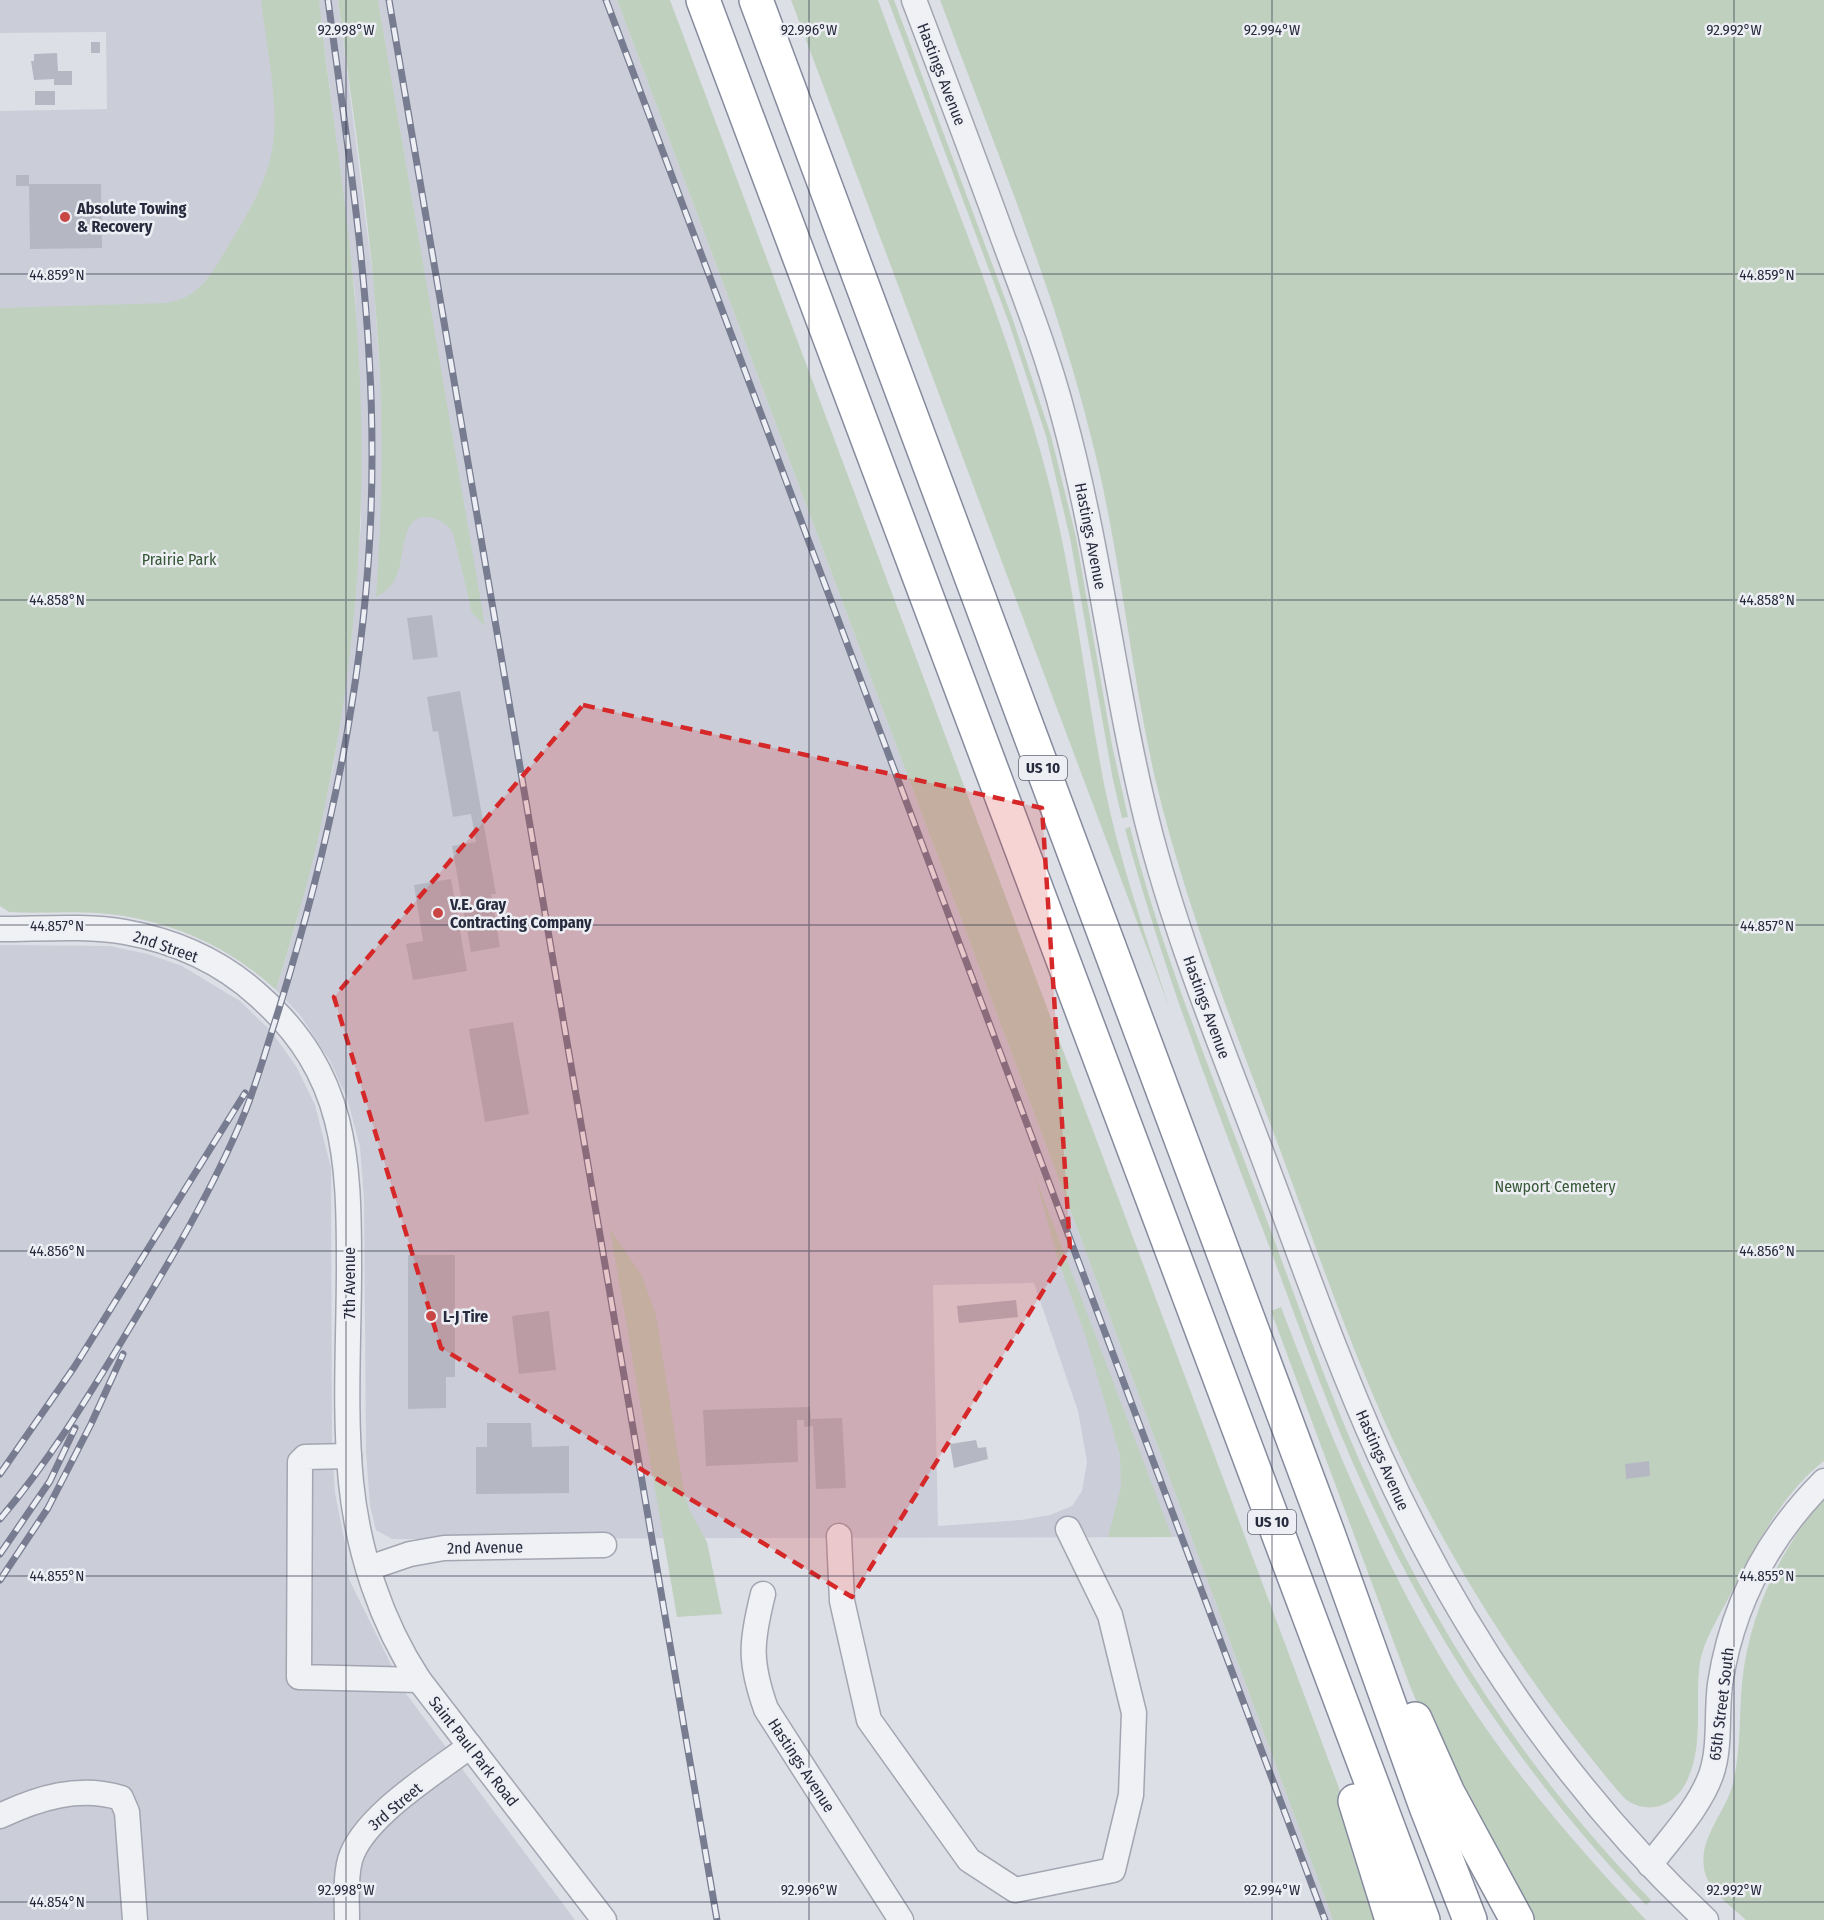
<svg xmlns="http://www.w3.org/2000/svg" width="1824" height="1920" font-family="'Fira Sans Condensed',sans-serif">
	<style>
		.built { fill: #cbced9; fill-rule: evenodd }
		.green { fill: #c0d0bf }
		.building { fill: #b5b8c3 }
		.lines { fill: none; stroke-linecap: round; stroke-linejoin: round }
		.minor-casing { stroke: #a3a5b1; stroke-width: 27 }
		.highway-casing { stroke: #858b9d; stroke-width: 36 }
		.minor { stroke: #f0f1f5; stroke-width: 24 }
		.highway { stroke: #fff; stroke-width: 33 }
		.rail-casing { stroke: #777c90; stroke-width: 7 }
		.rail { stroke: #edeff4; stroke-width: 4.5; stroke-dasharray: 14; stroke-linecap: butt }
		.marked { fill: #d62828; fill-opacity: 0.2; stroke: #d62828; stroke-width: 4.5; stroke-dasharray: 12 8; stroke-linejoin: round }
		.ticks { fill: none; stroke: #272b3d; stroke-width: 1.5; stroke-opacity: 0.45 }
		.poi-dot { fill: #ca4644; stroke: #edeff4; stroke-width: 2 }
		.labels { text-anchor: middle; stroke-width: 5; stroke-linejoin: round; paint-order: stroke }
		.shield { fill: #edeff4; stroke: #626674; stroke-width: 1.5 }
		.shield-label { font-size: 15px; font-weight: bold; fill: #272b3d }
		.street-label { font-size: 16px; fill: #272b3d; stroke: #edeff4 }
		.poi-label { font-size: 16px; font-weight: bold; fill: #272b3d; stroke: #edeff4; text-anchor: start }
		.park-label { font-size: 16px; fill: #365835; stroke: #edeff4 }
		.ticks-label { font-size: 15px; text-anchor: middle; fill: #272b3d; stroke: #edeff4; stroke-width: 5; stroke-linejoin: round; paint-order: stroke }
	</style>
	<rect width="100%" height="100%" fill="#dddfe7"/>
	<!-- built -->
	<g class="built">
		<path d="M 0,0 L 338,0 L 374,286 L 382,409 L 382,497 L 462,496 L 378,0 L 617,0 L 1071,1212 L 1333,1920 L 1325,1920 L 1181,1537 L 392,1539 L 376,1530 L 370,1506 L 366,1452 L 364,1199 L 360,1147 L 347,1098 L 330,1061 L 300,1015 L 276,990 L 297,921 L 333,769 L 352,636 L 361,523 L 360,404 L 355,293 L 321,18 L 200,376 L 0,379 L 0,111 L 107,109 L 106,32 L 0,33 ZM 1034,1283 L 1078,1411 L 1087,1462 L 1082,1491 L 1072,1506 L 1050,1515 L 1021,1520 L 938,1526 L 933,1285 Z"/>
		<path d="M 0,945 L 110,946 L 148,954 L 182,966 L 240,1001 L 271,1031 L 296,1066 L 315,1105 L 331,1168 L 332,1444 L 335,1493 L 346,1548 L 348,1577 L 404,1691 L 575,1920 L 0,1920 Z"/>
	</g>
	<!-- green -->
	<g class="green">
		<path d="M 261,0 L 319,0 C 331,115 352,229 358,345 C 368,501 357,657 324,810 C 312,871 294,931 276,990 C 226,944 165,918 97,913 C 67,911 38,914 9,912 L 0,906 L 0,308 L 165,303 C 197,299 209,278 224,253 C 243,221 266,187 272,150 C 280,105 266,45 261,0 Z"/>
		<path d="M 338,0 L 378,0 L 485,626 L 472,613 L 453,533 C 445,518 417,508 408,529 C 398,555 406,582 376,597 C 382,512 384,428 378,343 C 371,228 353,114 338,0 Z"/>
		<path d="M 617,0 L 670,0 L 1351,1820 L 1383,1920 L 1333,1920 L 1071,1212 Z"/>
		<path d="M 791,0 L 878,0 C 936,160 1006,317 1049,483 C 1074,581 1085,684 1104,784 C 1119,859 1145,934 1169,1007 Z"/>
		<path d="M 888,0 L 894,0 L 1013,320 L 1051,436 L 1076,537 L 1112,745 L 1128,817 L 1122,818 L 1113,780 L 1070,538 L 1046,436 L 1009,323 Z"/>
		<path d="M 940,0 L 1824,0 L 1824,1461 C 1779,1496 1754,1550 1728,1599 C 1718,1618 1704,1640 1700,1662 C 1694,1703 1706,1751 1683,1788 C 1669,1809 1644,1814 1624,1798 C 1531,1690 1453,1568 1392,1438 C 1349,1344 1315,1245 1279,1147 C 1233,1025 1185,905 1155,778 C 1129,664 1120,546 1090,433 C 1053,285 993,143 940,0 Z"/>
		<path d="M 1130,827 C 1162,954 1213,1077 1259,1199 C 1295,1295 1328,1393 1371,1486 C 1440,1639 1533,1780 1651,1900 L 1646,1905 C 1527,1780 1437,1646 1365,1490 C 1326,1405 1296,1317 1263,1230 C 1212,1098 1162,966 1125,829 Z"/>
		<path d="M 1035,1176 L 1172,1537 L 1108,1537 L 1121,1487 L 1120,1455 L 1085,1334 L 1058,1260 Z"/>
		<path d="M 610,1229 L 642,1276 L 656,1315 L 683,1486 L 689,1509 L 707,1542 L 722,1614 L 677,1617 Z"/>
		<path d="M 1281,1307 C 1330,1435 1381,1561 1453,1678 C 1507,1766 1575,1845 1646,1920 L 1526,1920 L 1432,1739 L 1410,1686 L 1271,1311 Z"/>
		<path d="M 1824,1498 L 1824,1920 L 1746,1920 C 1730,1905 1707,1890 1704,1868 C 1699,1837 1726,1812 1733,1783 C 1741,1750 1739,1716 1742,1683 C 1749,1614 1779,1551 1824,1498 Z"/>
	</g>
	<!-- building -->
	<g class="building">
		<rect x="91" y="42" width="9" height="11"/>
		<path d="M 57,53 L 58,71 L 72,71 L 72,85 L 54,85 L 54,79 L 34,80 L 31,61 L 34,61 L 34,54 Z"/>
		<rect x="35" y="91" width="20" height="14"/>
		<rect x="16" y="175" width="13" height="11"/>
		<path d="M 29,184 L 101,184 L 102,248 L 30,249 Z"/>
		<path d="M 432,615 L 438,657 L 413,660 L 407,618 Z"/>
		<path d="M 460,691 L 496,894 L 491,894 L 500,947 L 471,952 L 452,846 L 476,842 L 471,814 L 453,817 L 438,731 L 433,732 L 427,697 Z"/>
		<path d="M 451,879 L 467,971 L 413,980 L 406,944 L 423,941 L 414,885 Z"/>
		<path d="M 513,1022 L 529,1114 L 485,1122 L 469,1029 Z"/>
		<path d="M 408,1255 L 455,1255 L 455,1377 L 446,1377 L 446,1408 L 408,1409 Z"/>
		<path d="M 1016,1300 L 1018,1317 L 959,1323 L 957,1306 Z"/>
		<path d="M 549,1311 L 556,1370 L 519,1374 L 512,1316 Z"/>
		<path d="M 810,1407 L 811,1419 L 842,1418 L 846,1488 L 816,1489 L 813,1426 L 804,1427 L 804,1420 L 797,1420 L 798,1462 L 706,1466 L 703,1410 Z"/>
		<path d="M 487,1423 L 531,1423 L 532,1447 L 569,1446 L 569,1493 L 476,1494 L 476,1447 L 487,1447 Z"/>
		<path d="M 976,1440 L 978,1448 L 986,1447 L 988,1459 L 954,1468 L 950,1444 Z"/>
		<path d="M 1649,1461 L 1650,1476 L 1626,1479 L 1625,1464 Z"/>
	</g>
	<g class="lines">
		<defs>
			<g id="minor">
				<path d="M 914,0 C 944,79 974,158 1003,238 C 1025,297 1048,356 1064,418 C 1100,550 1114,688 1147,821 C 1177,941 1225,1055 1268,1170 C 1304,1266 1338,1363 1380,1456 C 1458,1628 1567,1790 1706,1920"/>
				<path d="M 0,929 C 41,929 85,925 125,932 C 175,941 222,962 259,996 C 347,1074 349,1159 349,1267 C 349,1338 344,1411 351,1482 C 358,1552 381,1622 419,1680 L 604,1920"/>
				<path d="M 349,1456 L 305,1457 L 300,1462 L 299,1677 L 419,1680"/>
				<path d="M 839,1536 L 842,1601 L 869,1720 L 969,1860 L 1015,1890 L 1113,1870 L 1131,1795 L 1134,1713 L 1110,1615 L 1068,1529"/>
				<path d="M 369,1568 L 410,1554 L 444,1548 L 604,1545"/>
				<path d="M 763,1594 C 751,1642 749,1661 766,1709 L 901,1920"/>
				<path d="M 0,1816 C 38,1798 79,1785 121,1798 L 127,1812 L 135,1920"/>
				<path d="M 1650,1865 C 1671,1837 1699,1808 1711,1775 C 1721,1746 1716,1714 1720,1684 C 1732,1606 1768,1537 1824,1481"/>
				<path d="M 347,1920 C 347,1900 345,1879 350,1860 C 362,1817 435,1773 470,1746"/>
			</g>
			<g id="highway">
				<path d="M 703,0 L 1423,1920"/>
				<path d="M 756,0 L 1329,1536 L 1425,1804 L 1470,1920"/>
				<path d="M 1415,1719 L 1448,1793 L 1517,1920"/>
				<path d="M 1355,1801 L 1392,1920"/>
			</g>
		</defs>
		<!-- minor casing -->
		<use href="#minor" class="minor-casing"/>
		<!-- highway casing -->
		<use href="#highway" class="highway-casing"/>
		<!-- minor -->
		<use href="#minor" class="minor"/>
		<!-- highway -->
		<use href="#highway" class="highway"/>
		<defs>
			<g id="rail">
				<path d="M 389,0 L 717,1920"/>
				<path d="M 606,0 L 1325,1920"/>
				<path d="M 0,1474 L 75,1366 L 245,1093"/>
				<path d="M 0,1519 C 47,1464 85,1402 123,1339 C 167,1266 212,1192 245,1112 C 258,1079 267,1046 278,1012 C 335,829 373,643 372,450 C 372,299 348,149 328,0"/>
				<path d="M 0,1554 L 50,1481 L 75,1428"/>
				<path d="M 0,1580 L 48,1508 L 91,1424 L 123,1354"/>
			</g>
		</defs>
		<!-- rail casing -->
		<use href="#rail" class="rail-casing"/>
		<!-- rail -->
		<use href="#rail" class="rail"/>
	</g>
	<!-- marked area -->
	<path class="marked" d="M 583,705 L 1042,808 L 1070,1248 L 852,1597 L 441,1348 L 334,997 Z"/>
	<!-- ticks -->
	<path class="ticks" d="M 346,0 L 346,1920M 809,0 L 809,1920M 1272,0 L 1272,1920M 1734,0 L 1734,1920M 0,274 L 1824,274M 0,600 L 1824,600M 0,925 L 1824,925M 0,1251 L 1824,1251M 0,1576 L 1824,1576M 0,1902 L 1824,1902"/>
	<!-- markers -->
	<g class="poi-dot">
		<circle cx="65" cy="217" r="6"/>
		<circle cx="438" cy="913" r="6"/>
		<circle cx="431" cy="1316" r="6"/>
	</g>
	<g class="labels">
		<!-- shield labels -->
		<g class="shield">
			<rect x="1019" y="756" width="48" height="24" rx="4.5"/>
			<rect x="1248" y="1510" width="48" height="24" rx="4.5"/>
		</g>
		<g class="shield-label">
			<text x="1043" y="773">US 10</text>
			<text x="1272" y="1527">US 10</text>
		</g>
		<!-- street labels -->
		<g class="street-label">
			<text transform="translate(942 74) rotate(69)" y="6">Hastings Avenue</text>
			<text transform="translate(1091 536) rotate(79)" y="6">Hastings Avenue</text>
			<text transform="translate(166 946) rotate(19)" y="6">2nd Street</text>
			<text transform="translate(1207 1007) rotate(70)" y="6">Hastings Avenue</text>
			<text transform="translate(349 1283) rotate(-90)" y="6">7th Avenue</text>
			<text transform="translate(1383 1460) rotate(66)" y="6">Hastings Avenue</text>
			<text transform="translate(485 1547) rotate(-1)" y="6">2nd Avenue</text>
			<text transform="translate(1721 1704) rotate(-83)" y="6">65th Street South</text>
			<text transform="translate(474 1751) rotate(52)" y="6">Saint Paul Park Road</text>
			<text transform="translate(802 1765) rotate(57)" y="6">Hastings Avenue</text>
			<text transform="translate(395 1806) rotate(-40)" y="6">3rd Street</text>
		</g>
		<!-- poi labels -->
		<g class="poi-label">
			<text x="77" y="214">Absolute Towing<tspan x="77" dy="18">&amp; Recovery</tspan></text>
			<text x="450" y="910">V.E. Gray<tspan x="450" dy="18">Contracting Company</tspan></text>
			<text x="443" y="1322">L-J Tire</text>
		</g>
		<!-- park labels -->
		<g class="park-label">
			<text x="179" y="565">Prairie Park</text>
			<text x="1555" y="1192">Newport Cemetery</text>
		</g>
	</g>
	<g class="ticks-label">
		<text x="346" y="35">92.998°W</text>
		<text x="809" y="35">92.996°W</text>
		<text x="1272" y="35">92.994°W</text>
		<text x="1734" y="35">92.992°W</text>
		<text x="57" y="280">44.859°N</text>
		<text x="1767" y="280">44.859°N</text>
		<text x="57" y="605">44.858°N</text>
		<text x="1767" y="605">44.858°N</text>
		<text x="57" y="931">44.857°N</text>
		<text x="1767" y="931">44.857°N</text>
		<text x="57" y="1256">44.856°N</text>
		<text x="1767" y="1256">44.856°N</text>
		<text x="57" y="1581">44.855°N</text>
		<text x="1767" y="1581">44.855°N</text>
		<text x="346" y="1895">92.998°W</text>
		<text x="809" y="1895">92.996°W</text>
		<text x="1272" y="1895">92.994°W</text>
		<text x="1734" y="1895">92.992°W</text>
		<text x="57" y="1907">44.854°N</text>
	</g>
</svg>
